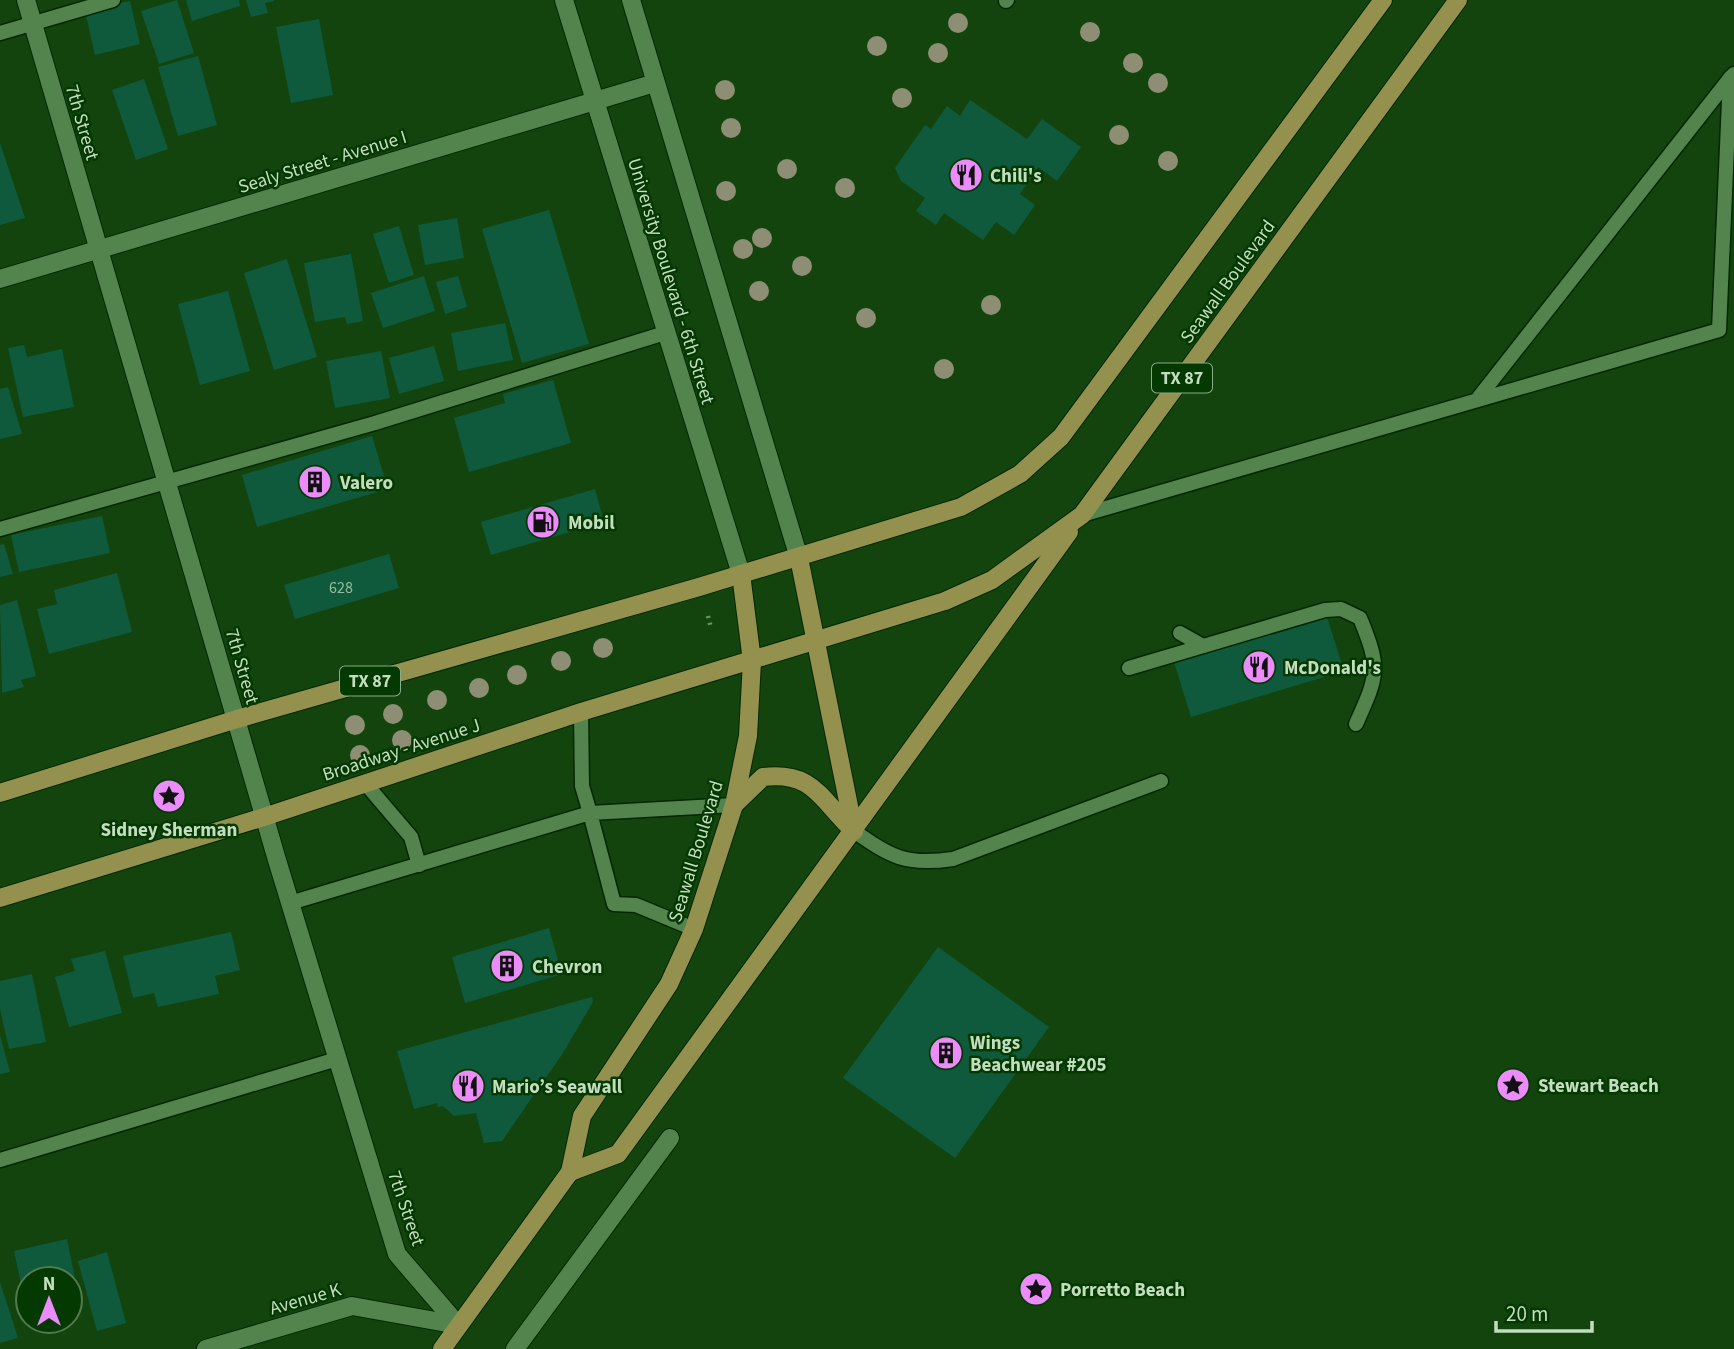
<svg xmlns="http://www.w3.org/2000/svg" width="1734" height="1349" font-family="'Source Sans 3',sans-serif">
	<style>
		.building { fill: #0f5a3d }
		.lines { fill: none; stroke-linecap: round; stroke-linejoin: round }
		.lane-casing { stroke: #032801; stroke-width: 17 }
		.street-casing { stroke: #032801; stroke-width: 20 }
		.secondary-casing { stroke: #032801; stroke-width: 20 }
		.primary-casing { stroke: #032801; stroke-width: 20 }
		.path { stroke: #6c9268; stroke-width: 4.5; stroke-dasharray: 2 5; stroke-linecap: butt }
		.lane { stroke: #53844d; stroke-width: 14 }
		.street { stroke: #53844d; stroke-width: 18 }
		.secondary { stroke: #53844d; stroke-width: 18 }
		.primary { stroke: #94914f; stroke-width: 18 }
		.tree { fill: #8e8e74 }
		.labels { text-anchor: middle; stroke-width: 5; stroke-linejoin: round; paint-order: stroke }
		.number-label { font-size: 16px; fill: #96bc9e }
		.shield { fill: #053902; stroke: #8aac86; stroke-width: 2 }
		.shield-label { font-size: 18px; font-weight: bold; fill: #c3ddbf }
		.street-label { font-size: 19px; fill: #c3ddbf; stroke: #053902 }
		.poi-label { font-size: 19px; font-weight: bold; fill: #c3ddbf; stroke: #053902; text-anchor: start }
	</style>
	<rect width="100%" height="100%" fill="#13440e"/>
	<!-- building -->
	<g class="building">
		<path d="M 177,0 L 194,53 L 159,64 L 141,11 Z"/>
		<path d="M 186,0 L 239,0 L 240,6 L 192,21 Z"/>
		<path d="M 246,0 L 274,0 L 274,1 L 265,3 L 268,13 L 251,17 Z"/>
		<path d="M 130,1 L 140,44 L 95,55 L 85,11 Z"/>
		<path d="M 319,19 L 333,95 L 291,103 L 276,27 Z"/>
		<path d="M 198,56 L 217,125 L 178,136 L 158,67 Z"/>
		<path d="M 144,79 L 168,149 L 136,160 L 112,90 Z"/>
		<path d="M 970,100 L 1027,139 L 1042,119 L 1081,147 L 1057,181 L 1038,167 L 1020,194 L 1035,205 L 1014,235 L 996,222 L 983,240 L 944,213 L 936,225 L 916,211 L 925,198 L 901,181 L 895,168 L 925,125 L 931,129 L 947,106 L 960,116 Z"/>
		<path d="M 0,143 L 25,218 L 0,225 Z"/>
		<path d="M 549,210 L 589,344 L 522,363 L 482,229 Z"/>
		<path d="M 457,218 L 464,258 L 425,265 L 418,225 Z"/>
		<path d="M 399,226 L 414,275 L 389,283 L 373,234 Z"/>
		<path d="M 351,254 L 363,321 L 347,324 L 345,317 L 315,322 L 304,263 Z"/>
		<path d="M 287,259 L 317,357 L 274,370 L 244,273 Z"/>
		<path d="M 424,276 L 435,311 L 383,328 L 371,293 Z"/>
		<path d="M 458,276 L 467,307 L 445,314 L 436,282 Z"/>
		<path d="M 228,291 L 250,371 L 200,385 L 178,304 Z"/>
		<path d="M 505,323 L 513,360 L 458,371 L 451,333 Z"/>
		<path d="M 24,345 L 27,357 L 62,349 L 74,407 L 23,417 L 8,348 Z"/>
		<path d="M 434,346 L 444,381 L 399,394 L 389,358 Z"/>
		<path d="M 381,351 L 390,398 L 335,408 L 326,361 Z"/>
		<path d="M 553,380 L 571,443 L 469,472 L 454,418 L 505,403 L 503,394 Z"/>
		<path d="M 8,387 L 22,434 L 0,439 L 0,389 Z"/>
		<path d="M 372,436 L 388,489 L 257,527 L 242,475 Z"/>
		<path d="M 595,489 L 604,522 L 491,555 L 481,522 Z"/>
		<path d="M 102,516 L 110,553 L 19,572 L 11,535 Z"/>
		<path d="M 4,544 L 13,574 L 0,577 L 0,545 Z"/>
		<path d="M 389,554 L 399,588 L 295,619 L 284,585 Z"/>
		<path d="M 117,573 L 132,632 L 49,654 L 37,609 L 57,604 L 54,590 Z"/>
		<path d="M 17,600 L 36,676 L 21,680 L 24,687 L 2,693 L 0,605 Z"/>
		<path d="M 1327,617 L 1344,671 L 1191,717 L 1174,662 Z"/>
		<path d="M 549,928 L 562,974 L 465,1003 L 452,957 Z"/>
		<path d="M 231,932 L 240,970 L 215,976 L 219,994 L 158,1007 L 154,993 L 133,998 L 123,956 Z"/>
		<path d="M 938,947 L 1049,1027 L 955,1158 L 843,1078 Z"/>
		<path d="M 105,951 L 122,1013 L 69,1027 L 55,977 L 75,971 L 71,959 Z"/>
		<path d="M 32,974 L 46,1042 L 9,1049 L 0,1009 L 0,981 Z"/>
		<path d="M 592,997 L 593,1002 L 563,1053 L 502,1141 L 484,1143 L 476,1113 L 454,1116 L 443,1106 L 438,1107 L 437,1103 L 414,1109 L 397,1051 Z"/>
		<path d="M 0,1035 L 10,1072 L 0,1074 Z"/>
		<path d="M 67,1239 L 79,1298 L 70,1300 L 70,1279 L 28,1279 L 27,1312 L 14,1251 Z"/>
		<path d="M 107,1252 L 126,1323 L 97,1331 L 78,1261 Z"/>
		<path d="M 0,1282 L 18,1338 L 0,1343 Z"/>
	</g>
	<g class="lines">
		<defs>
			<g id="lane">
				<path d="M 1006,1 L 1007,0"/>
				<path d="M 0,33 L 113,0"/>
				<path d="M 1479,397 L 1730,78"/>
				<path d="M 1082,515 L 1719,330 L 1730,78 L 1734,74"/>
				<path d="M 0,529 L 375,423 L 665,333"/>
				<path d="M 1180,633 L 1203,646"/>
				<path d="M 1129,668 L 1325,610 L 1341,609 L 1360,618 C 1381,669 1378,675 1356,724"/>
				<path d="M 365,783 L 411,837 L 419,865"/>
				<path d="M 854,831 C 891,857 906,866 953,859 L 1161,781"/>
				<path d="M 290,903 L 590,813 L 582,786 L 581,712"/>
				<path d="M 694,929 L 636,905 L 614,904 L 590,813 L 734,805"/>
				<path d="M 0,1160 L 337,1059"/>
			</g>
			<g id="street">
				<path d="M 26,0 L 277,860 L 397,1254 L 458,1325"/>
				<path d="M 0,279 L 655,83"/>
				<path d="M 206,1349 L 352,1306 L 458,1325"/>
				<path d="M 515,1349 L 670,1138"/>
			</g>
			<g id="secondary">
				<path d="M 564,0 L 741,574"/>
				<path d="M 631,0 L 799,558"/>
			</g>
			<g id="primary">
				<path d="M 799,558 L 854,831"/>
				<path d="M 0,793 L 237,719 L 699,587 L 961,507 L 1020,474 L 1061,437 L 1383,0"/>
				<path d="M 735,804 L 763,777 C 815,771 820,800 854,831"/>
				<path d="M 0,898 L 264,817 L 581,712 L 945,601 L 992,580 L 1082,515 L 1458,0"/>
				<path d="M 570,1172 L 618,1154 L 1069,532"/>
				<path d="M 442,1349 L 570,1172 L 582,1116 L 669,984 L 694,929 L 734,805 L 748,736 L 752,661 L 741,574"/>
			</g>
		</defs>
		<!-- lane casing -->
		<use href="#lane" class="lane-casing"/>
		<!-- street casing -->
		<use href="#street" class="street-casing"/>
		<!-- secondary casing -->
		<use href="#secondary" class="secondary-casing"/>
		<!-- primary casing -->
		<use href="#primary" class="primary-casing"/>
		<!-- path -->
		<path class="path" d="M 708,616 L 711,628"/>
		<!-- lane -->
		<use href="#lane" class="lane"/>
		<!-- street -->
		<use href="#street" class="street"/>
		<!-- secondary -->
		<use href="#secondary" class="secondary"/>
		<!-- primary -->
		<use href="#primary" class="primary"/>
	</g>
	<!-- trees -->
	<g class="tree">
		<circle cx="958" cy="23" r="10"/>
		<circle cx="1090" cy="32" r="10"/>
		<circle cx="877" cy="46" r="10"/>
		<circle cx="938" cy="53" r="10"/>
		<circle cx="1133" cy="63" r="10"/>
		<circle cx="1158" cy="83" r="10"/>
		<circle cx="725" cy="90" r="10"/>
		<circle cx="902" cy="98" r="10"/>
		<circle cx="731" cy="128" r="10"/>
		<circle cx="1119" cy="135" r="10"/>
		<circle cx="1168" cy="161" r="10"/>
		<circle cx="787" cy="169" r="10"/>
		<circle cx="845" cy="188" r="10"/>
		<circle cx="726" cy="191" r="10"/>
		<circle cx="762" cy="238" r="10"/>
		<circle cx="743" cy="249" r="10"/>
		<circle cx="802" cy="266" r="10"/>
		<circle cx="759" cy="291" r="10"/>
		<circle cx="991" cy="305" r="10"/>
		<circle cx="866" cy="318" r="10"/>
		<circle cx="944" cy="369" r="10"/>
		<circle cx="603" cy="648" r="10"/>
		<circle cx="561" cy="661" r="10"/>
		<circle cx="517" cy="675" r="10"/>
		<circle cx="479" cy="688" r="10"/>
		<circle cx="437" cy="700" r="10"/>
		<circle cx="393" cy="714" r="10"/>
		<circle cx="355" cy="725" r="10"/>
		<circle cx="402" cy="740" r="10"/>
		<circle cx="360" cy="755" r="10"/>
	</g>
	<!-- icons -->
	<defs>
		<symbol id="restaurant-disc" viewBox="-11 -11 22 22"><circle r="9.5" fill="#ec8cfb" stroke="#053902"/><path d="M-5-6h1v4h1v-4h1v4h1v-4h1v5L-1.5 .5V6h-2V.5L-5-1ZM5-6V6H3V1.5H1.5Q1.5-4 5-6Z" fill="#111"/></symbol>
		<symbol id="building-disc" viewBox="-11 -11 22 22"><circle r="9.5" fill="#ec8cfb" stroke="#053902"/><path d="M-4-6H4V6H1V3H-1V6H-4ZM-2.5-4.3h1.7v1.8h-1.7ZM.8-4.3h1.7v1.8H.8ZM-2.5-1h1.7V.8h-1.7ZM.8-1h1.7V.8H.8Z" fill="#111"/></symbol>
		<symbol id="fuel-disc" viewBox="-11 -11 22 22"><circle r="9.5" fill="#ec8cfb" stroke="#053902"/><path d="M-5.5-6h7V0h2V4h1.3V-2.5L3-4.5l.8-.8L6-3V5H2.5V1h-1V6h-7ZM-4.2-4.7v3.2H.2V-4.7Z" fill="#111"/></symbol>
		<symbol id="sight-disc" viewBox="-11 -11 22 22"><circle r="9.5" fill="#ec8cfb" stroke="#053902"/><path d="M0-6L1.8-2.2L6-1.7L2.9 1.2L3.7 5.4L0 3.3L-3.7 5.4L-2.9 1.2L-6-1.7L-1.8-2.2Z" fill="#111"/></symbol>
	</defs>
	<g fill-rule="evenodd">
		<use href="#restaurant-disc" x="947" y="156" width="38" height="38"/>
		<use href="#building-disc" x="296" y="463" width="38" height="38"/>
		<use href="#fuel-disc" x="524" y="503" width="38" height="38"/>
		<use href="#restaurant-disc" x="1240" y="648" width="38" height="38"/>
		<use href="#sight-disc" x="150" y="777" width="38" height="38"/>
		<use href="#building-disc" x="488" y="947" width="38" height="38"/>
		<use href="#building-disc" x="927" y="1034" width="38" height="38"/>
		<use href="#sight-disc" x="1494" y="1066" width="38" height="38"/>
		<use href="#restaurant-disc" x="449" y="1067" width="38" height="38"/>
		<use href="#sight-disc" x="1017" y="1270" width="38" height="38"/>
	</g>
	<g class="labels">
		<!-- number labels -->
		<g class="number-label">
			<text x="341" y="593">628</text>
		</g>
		<!-- shield labels -->
		<g class="shield">
			<rect x="1152" y="363.5" width="60" height="29" rx="5"/>
			<rect x="340" y="666.5" width="60" height="29" rx="5"/>
		</g>
		<g class="shield-label">
			<text x="1182" y="384">TX 87</text>
			<text x="370" y="687">TX 87</text>
		</g>
		<!-- street labels -->
		<g class="street-label">
			<text transform="translate(83 122) rotate(74)" y="7">7th Street</text>
			<text transform="translate(322 161) rotate(-17)" y="7">Sealy Street - Avenue I</text>
			<text transform="translate(672 281) rotate(73)" y="7">University Boulevard - 6th Street</text>
			<text transform="translate(1227 281) rotate(-54)" y="7">Seawall Boulevard</text>
			<text transform="translate(243 666) rotate(74)" y="7">7th Street</text>
			<text transform="translate(401 749) rotate(-18)" y="7">Broadway - Avenue J</text>
			<text transform="translate(695 851) rotate(-73)" y="7">Seawall Boulevard</text>
			<text transform="translate(407 1208) rotate(71)" y="7">7th Street</text>
			<text transform="translate(305 1298) rotate(-16)" y="7">Avenue K</text>
		</g>
		<!-- poi labels -->
		<g class="poi-label">
			<text x="990" y="182">Chili's</text>
			<text x="340" y="489">Valero</text>
			<text x="568" y="529">Mobil</text>
			<text x="1284" y="674">McDonald's</text>
			<text x="169" y="836" text-anchor="middle">Sidney Sherman</text>
			<text x="532" y="973">Chevron</text>
			<text x="970" y="1049">Wings<tspan x="970" dy="22">Beachwear #205</tspan></text>
			<text x="1538" y="1092">Stewart Beach</text>
			<text x="492" y="1093">Mario’s Seawall</text>
			<text x="1060" y="1296">Porretto Beach</text>
		</g>
	</g>
	<!-- north arrow -->
	<g transform="translate(49 1300)"><circle r="33" fill="#053902" stroke="#517b4e" stroke-width="2"/>
	<path d="M0-5L12 26L0 18L-12 26Z" fill="#ec8cfb"/>
	<text y="-10" font-size="19" font-weight="bold" text-anchor="middle" fill="#c3ddbf">N</text>
	</g>
	<!-- scale -->
	<path d="M1496 1321v10h96v-10" fill="none" stroke="#c3ddbf" stroke-width="3.5"/>
	<text x="1506" y="1321" font-size="21" fill="#c3ddbf" stroke="#053902" stroke-width="5" paint-order="stroke">20 m</text>
</svg>
